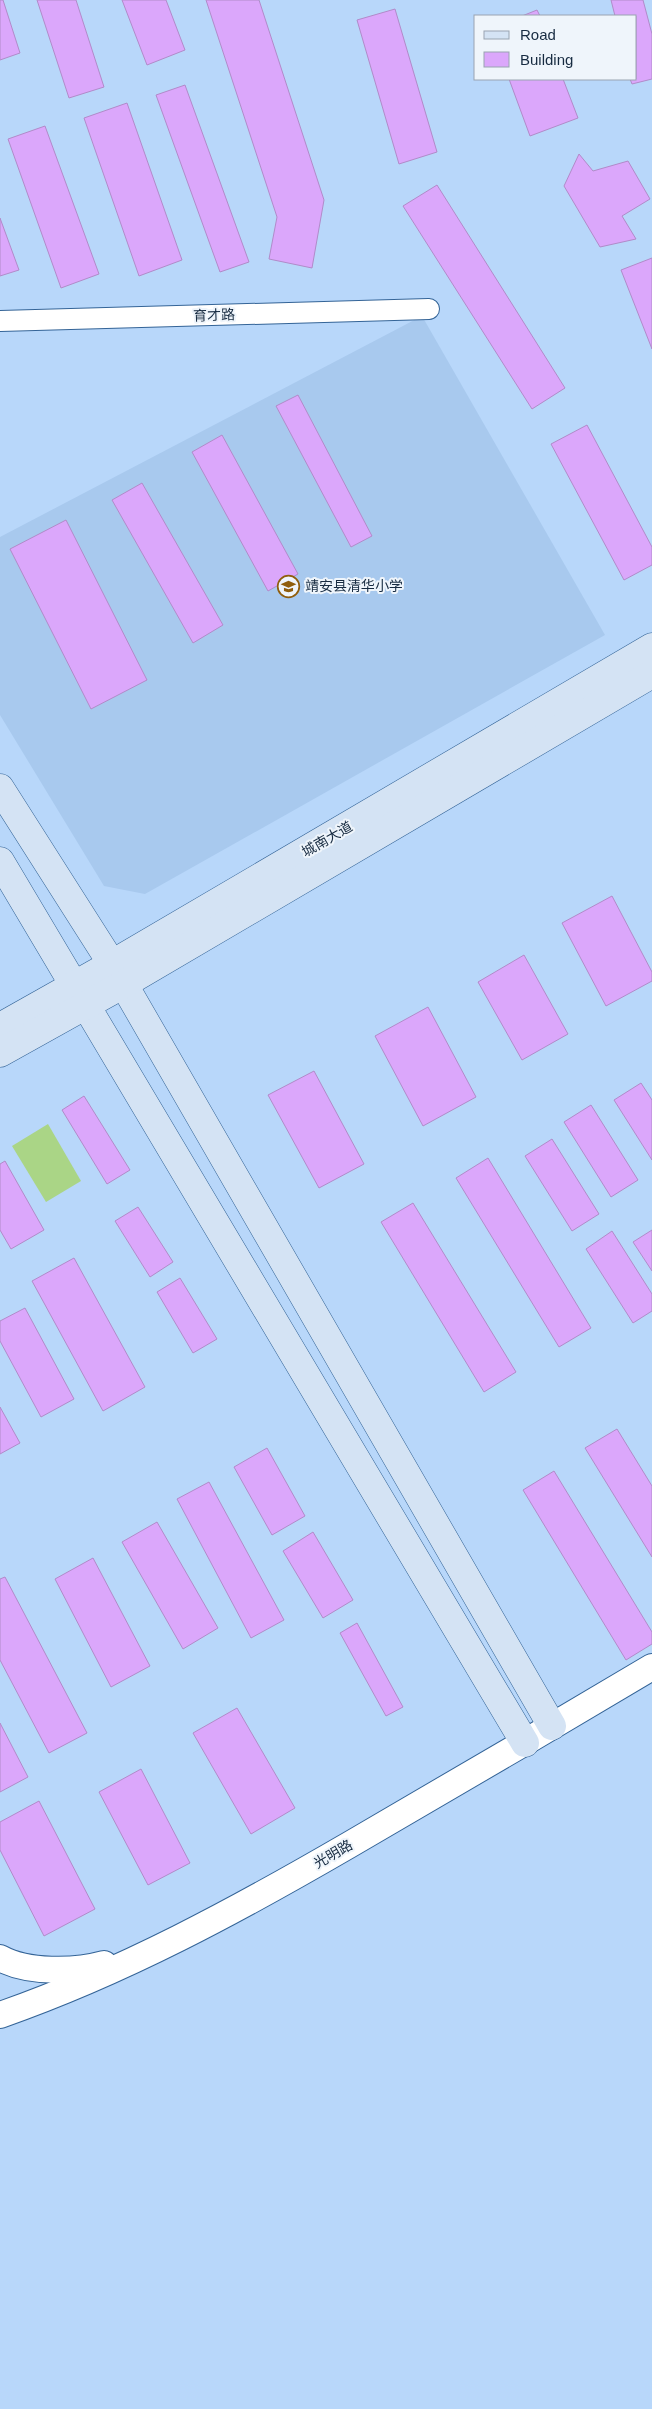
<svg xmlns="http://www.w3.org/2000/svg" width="652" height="2409" font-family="Arial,'Noto Sans SC',sans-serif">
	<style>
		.built { fill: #a8c9ee }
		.green { fill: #aad586 }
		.building { fill: #dba7fb; stroke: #b18bc9 }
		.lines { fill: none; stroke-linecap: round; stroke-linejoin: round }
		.minor-casing { stroke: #346497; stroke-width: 22 }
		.tertiary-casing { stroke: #346497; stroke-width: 28 }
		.secondary-casing { stroke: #346497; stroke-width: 29 }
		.minor { stroke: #fff; stroke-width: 20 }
		.tertiary { stroke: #fff; stroke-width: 26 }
		.secondary { stroke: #d4e3f4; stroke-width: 28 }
		.labels { text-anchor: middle; stroke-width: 4; stroke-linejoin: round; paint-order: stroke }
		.street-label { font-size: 14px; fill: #172b41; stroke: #eff5fb }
		.poi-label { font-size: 14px; fill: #172b41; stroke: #eff5fb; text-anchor: start }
	</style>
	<rect width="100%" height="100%" fill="#b8d7fa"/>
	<!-- built -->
	<path class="built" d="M 422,316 L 605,635 L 145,894 L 104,886 L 0,715 L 0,537 Z"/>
	<!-- green -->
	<path class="green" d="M 48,1124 L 81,1181 L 46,1202 L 12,1146 Z"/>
	<!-- building -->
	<g class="building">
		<path d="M 0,0 L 3,0 L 20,53 L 0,60 Z"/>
		<path d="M 37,0 L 76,0 L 104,87 L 69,98 Z"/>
		<path d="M 122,0 L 166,0 L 185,50 L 147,65 Z"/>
		<path d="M 206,0 L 259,0 L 324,200 L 312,268 L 269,259 L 277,217 Z"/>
		<path d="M 611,0 L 643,0 L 652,34 L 652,79 L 632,84 L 630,79 L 636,79 L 636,16 L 615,16 Z"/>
		<path d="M 395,9 L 437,152 L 399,164 L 357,20 Z"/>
		<path d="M 537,10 L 540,16 L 522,16 Z"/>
		<path d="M 509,79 L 563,79 L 578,118 L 530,136 Z"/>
		<path d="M 185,85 L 249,262 L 220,272 L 156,95 Z"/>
		<path d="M 127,103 L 182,260 L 139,276 L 84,118 Z"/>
		<path d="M 45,126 L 99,274 L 61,288 L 8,139 Z"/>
		<path d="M 579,154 L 593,171 L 628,161 L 650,199 L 622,216 L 636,239 L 600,247 L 564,186 Z"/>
		<path d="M 437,185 L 565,388 L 532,409 L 403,206 Z"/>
		<path d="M 0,218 L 19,270 L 0,276 Z"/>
		<path d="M 652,258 L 652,349 L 621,270 Z"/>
		<path d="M 298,395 L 372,536 L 351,547 L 276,406 Z"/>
		<path d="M 587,425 L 652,547 L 652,565 L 624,580 L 551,444 Z"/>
		<path d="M 222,435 L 298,574 L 268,591 L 192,452 Z"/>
		<path d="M 142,483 L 223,625 L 193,643 L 112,500 Z"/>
		<path d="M 66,520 L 147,680 L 91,709 L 10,549 Z"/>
		<path d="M 612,896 L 652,972 L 652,981 L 606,1006 L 562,923 Z"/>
		<path d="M 524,955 L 568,1034 L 522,1060 L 478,982 Z"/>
		<path d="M 428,1007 L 476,1097 L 423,1126 L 375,1036 Z"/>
		<path d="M 314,1071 L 364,1164 L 319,1188 L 268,1095 Z"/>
		<path d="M 641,1083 L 652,1100 L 652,1160 L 614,1100 Z"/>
		<path d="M 84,1096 L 130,1170 L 107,1184 L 62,1110 Z"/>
		<path d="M 591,1105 L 638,1180 L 611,1197 L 564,1122 Z"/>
		<path d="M 552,1139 L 599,1214 L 572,1231 L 525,1156 Z"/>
		<path d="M 488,1158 L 591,1328 L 559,1347 L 456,1178 Z"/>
		<path d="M 5,1161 L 44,1230 L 11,1249 L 0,1230 L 0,1164 Z"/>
		<path d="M 413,1203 L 516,1372 L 484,1392 L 381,1222 Z"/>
		<path d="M 138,1207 L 173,1262 L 150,1277 L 115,1221 Z"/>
		<path d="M 652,1230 L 652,1271 L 633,1242 Z"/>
		<path d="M 612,1231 L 652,1294 L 652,1311 L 633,1323 L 586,1249 Z"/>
		<path d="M 74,1258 L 145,1387 L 103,1411 L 32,1281 Z"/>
		<path d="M 180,1278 L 217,1339 L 193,1353 L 157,1292 Z"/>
		<path d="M 25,1308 L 74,1399 L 41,1417 L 0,1341 L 0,1321 Z"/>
		<path d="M 0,1407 L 20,1443 L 0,1454 Z"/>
		<path d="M 617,1429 L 652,1486 L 652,1557 L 585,1448 Z"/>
		<path d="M 267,1448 L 305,1516 L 272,1535 L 234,1467 Z"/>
		<path d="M 554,1471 L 652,1632 L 652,1644 L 626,1660 L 523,1490 Z"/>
		<path d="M 209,1482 L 284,1620 L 251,1638 L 177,1499 Z"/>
		<path d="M 157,1522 L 218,1628 L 183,1649 L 122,1542 Z"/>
		<path d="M 313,1532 L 353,1600 L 323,1618 L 283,1551 Z"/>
		<path d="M 93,1558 L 150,1666 L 111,1687 L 55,1579 Z"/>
		<path d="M 5,1577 L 87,1733 L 49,1753 L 0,1660 L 0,1579 Z"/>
		<path d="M 357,1623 L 403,1707 L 386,1716 L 340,1633 Z"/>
		<path d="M 237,1708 L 295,1808 L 251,1834 L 193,1733 Z"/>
		<path d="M 0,1723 L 28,1777 L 0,1792 Z"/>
		<path d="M 141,1769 L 190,1863 L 148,1885 L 99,1792 Z"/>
		<path d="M 39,1801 L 95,1909 L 44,1936 L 0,1850 L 0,1822 Z"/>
	</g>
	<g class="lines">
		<defs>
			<path id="minor" d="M 0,321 L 429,309"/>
			<g id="tertiary">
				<path d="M 0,1958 C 27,1973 75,1972 104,1964"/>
				<path d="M 0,2015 C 123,1972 237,1910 349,1845 C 451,1786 551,1727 652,1667"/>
			</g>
			<g id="secondary">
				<path d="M 0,788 L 112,964 L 552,1726"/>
				<path d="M 0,861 L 525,1743"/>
				<path d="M 0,1027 L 112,964 L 652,647"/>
				<path d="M 0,1053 L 124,984 L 652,674"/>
			</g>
		</defs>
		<!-- minor casing -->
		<use href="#minor" class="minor-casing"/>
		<!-- tertiary casing -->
		<use href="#tertiary" class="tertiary-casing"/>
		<!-- secondary casing -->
		<use href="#secondary" class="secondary-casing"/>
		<!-- minor -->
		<use href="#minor" class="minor"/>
		<!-- tertiary -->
		<use href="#tertiary" class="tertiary"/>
		<!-- secondary -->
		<use href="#secondary" class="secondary"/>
	</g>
	<!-- icons -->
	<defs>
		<symbol id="school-ring" viewBox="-11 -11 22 22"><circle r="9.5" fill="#eff5fb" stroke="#905e0d" stroke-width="1.5"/><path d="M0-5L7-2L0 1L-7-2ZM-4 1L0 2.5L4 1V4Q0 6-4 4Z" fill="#905e0d"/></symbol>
	</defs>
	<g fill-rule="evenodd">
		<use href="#school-ring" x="276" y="574" width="25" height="25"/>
	</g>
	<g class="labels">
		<!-- street labels -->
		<g class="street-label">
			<text transform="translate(214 315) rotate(-2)" y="5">育才路</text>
			<text transform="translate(327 839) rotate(-30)" y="5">城南大道</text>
			<text transform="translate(333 1854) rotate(-30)" y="5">光明路</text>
		</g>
		<!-- poi labels -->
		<g class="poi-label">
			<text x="305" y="591">靖安县清华小学</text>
		</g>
	</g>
	<!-- legend -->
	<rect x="474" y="15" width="162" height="65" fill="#eff5fb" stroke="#99a4b1"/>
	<rect x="484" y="31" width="25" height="8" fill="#d4e3f4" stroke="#99a4b1"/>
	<text x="520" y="40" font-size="15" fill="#172b41">Road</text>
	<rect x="484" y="52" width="25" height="15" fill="#dba7fb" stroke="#99a4b1"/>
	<text x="520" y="65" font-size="15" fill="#172b41">Building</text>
</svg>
